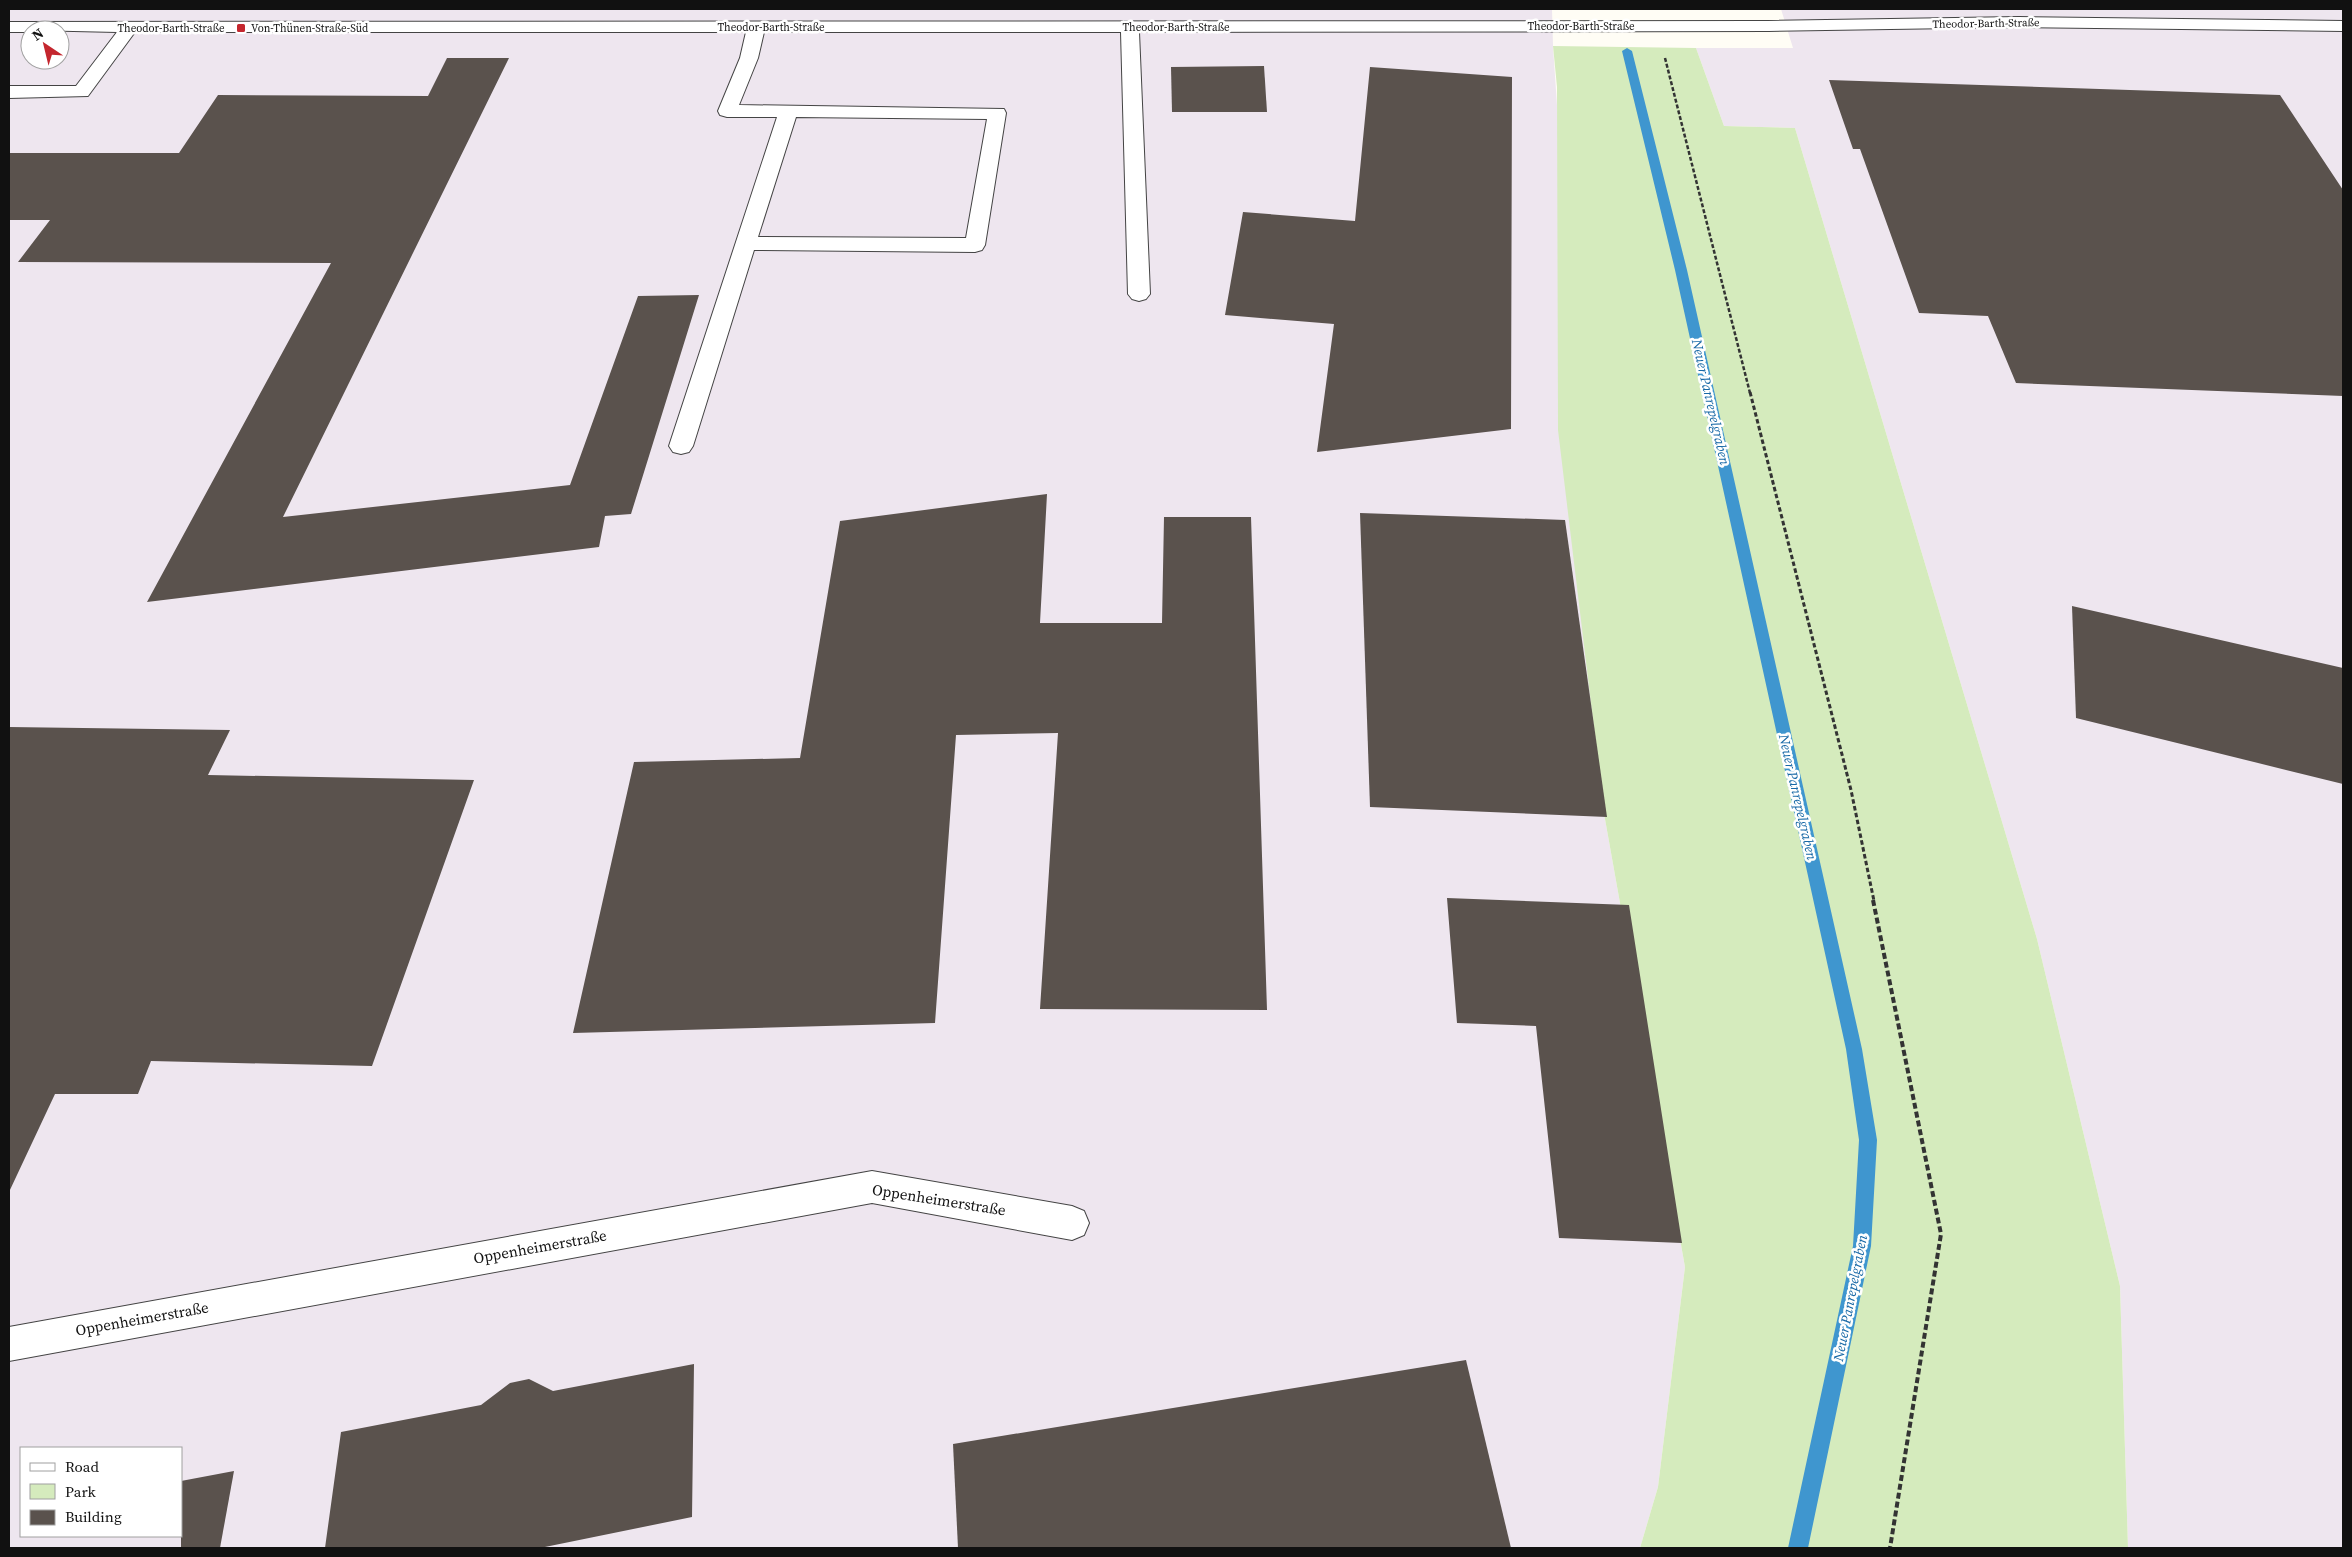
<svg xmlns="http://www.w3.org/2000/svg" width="2352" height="1557" font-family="'Source Serif 4',serif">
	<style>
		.industrial { fill: #eee6ef; fill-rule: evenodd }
		.green { fill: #d5ebbd }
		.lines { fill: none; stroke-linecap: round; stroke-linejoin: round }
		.stream { fill: #3f96cf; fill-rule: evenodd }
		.building { fill: #5a524d }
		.minor-casing { stroke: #444; stroke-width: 2 }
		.path-far2 { stroke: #333; stroke-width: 2.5; stroke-dasharray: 4 2; stroke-linecap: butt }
		.path-far1 { stroke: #333; stroke-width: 3; stroke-dasharray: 4.5 2.5; stroke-linecap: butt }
		.path { stroke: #333; stroke-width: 4; stroke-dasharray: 6 3; stroke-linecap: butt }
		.minor { fill: #fff; fill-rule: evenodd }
		.poi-dot { fill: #c4262e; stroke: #fff; stroke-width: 2 }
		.labels { text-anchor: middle; stroke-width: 5; stroke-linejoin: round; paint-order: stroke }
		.far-street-label { font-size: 11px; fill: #111; stroke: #fff }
		.far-poi-label { font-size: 11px; fill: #111; stroke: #fff; text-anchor: start }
		.water-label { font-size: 14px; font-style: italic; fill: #1768a6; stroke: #fff }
		.near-street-label { font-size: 15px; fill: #111; stroke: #fff }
	</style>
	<rect width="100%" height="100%" fill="#fffdf5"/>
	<!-- industrial -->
	<g class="industrial">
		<path d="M 9,9 L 1552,9 L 1553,46 L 1605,819 L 1685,1267 L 1658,1487 L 1640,1548 L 9,1548 ZM 30,30 L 60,30 L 60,60 L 30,60 ZM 21,1448 L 181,1448 L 181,1536 L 21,1536 Z"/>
		<path d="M 1781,9 L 2343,9 L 2343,1548 L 2128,1548 L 2120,1286 L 2037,939 L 1795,128 L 1724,126 L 1696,48 L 1793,48 Z"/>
	</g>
	<!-- green -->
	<path class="green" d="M 1553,46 L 1696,48 L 1724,126 L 1795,128 L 2037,939 L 2120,1286 L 2128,1548 L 1640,1548 L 1658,1487 L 1685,1267 L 1605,819 L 1558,430 L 1557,87 Z"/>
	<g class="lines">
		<!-- stream -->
		<path class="stream" d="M 1627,48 L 1632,51 L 1687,270 L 1862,1049 L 1877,1140 L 1871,1246 L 1808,1548 L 1788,1548 L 1853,1246 L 1859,1140 L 1846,1049 L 1675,270 L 1622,51 Z"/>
	</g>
	<!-- building -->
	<g class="building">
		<path d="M 447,58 L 509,58 L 283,517 L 570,485 L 638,296 L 699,295 L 631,514 L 605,516 L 599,547 L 147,602 L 331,263 L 18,262 L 50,220 L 9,220 L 9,153 L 179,153 L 218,95 L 428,96 Z"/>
		<path d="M 1264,66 L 1267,112 L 1172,112 L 1171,67 Z"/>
		<path d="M 1370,67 L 1512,77 L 1511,429 L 1317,452 L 1334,324 L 1225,315 L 1243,212 L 1355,221 Z"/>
		<path d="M 1829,80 L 2280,95 L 2343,190 L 2343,396 L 2016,383 L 1988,316 L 1919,313 L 1860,149 L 1853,149 Z"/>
		<path d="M 1047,494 L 1040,623 L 1162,623 L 1164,517 L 1251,517 L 1267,1010 L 1040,1009 L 1058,733 L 956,735 L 935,1023 L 573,1033 L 634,762 L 800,758 L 840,521 Z"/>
		<path d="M 1360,513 L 1565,520 L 1607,817 L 1370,807 Z"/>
		<path d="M 2072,606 L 2343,668 L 2343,784 L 2076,718 Z"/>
		<path d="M 9,727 L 230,730 L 208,775 L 474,780 L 372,1066 L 151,1061 L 138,1094 L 55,1094 L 9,1192 Z"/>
		<path d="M 1447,898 L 1629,905 L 1682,1243 L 1559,1238 L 1536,1026 L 1457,1023 Z"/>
		<path d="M 1466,1360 L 1511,1548 L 958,1548 L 953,1444 Z"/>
		<path d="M 694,1364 L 692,1517 L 540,1548 L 325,1548 L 341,1432 L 481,1405 L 510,1383 L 529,1379 L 553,1391 Z"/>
		<path d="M 234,1471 L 220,1548 L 181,1548 L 181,1481 Z"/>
	</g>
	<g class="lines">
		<defs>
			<g id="minor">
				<path d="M 2019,17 L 2343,21 L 2343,31 L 2019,27 L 1768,31 L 1139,32 L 1150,294 L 1146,299 L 1139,301 L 1132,299 L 1128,294 L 1121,32 L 764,32 L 758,58 L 739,105 L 1004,109 L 1006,113 L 985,245 L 982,250 L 975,252 L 754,250 L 693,446 L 689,452 L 681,454 L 673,452 L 669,446 L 777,117 L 727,117 L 720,115 L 718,111 L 740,58 L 746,32 L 135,32 L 88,96 L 9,98 L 9,86 L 76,86 L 117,32 L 30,30 L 30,32 L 9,32 L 9,22 L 1768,21 ZM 796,117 L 987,119 L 966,238 L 758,237 Z"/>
				<path d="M 872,1171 L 1072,1206 L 1084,1211 L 1089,1223 L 1084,1235 L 1072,1240 L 872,1203 L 9,1361 L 9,1327 Z"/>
			</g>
		</defs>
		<!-- minor casing -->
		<use href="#minor" class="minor-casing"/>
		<!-- path-far2 -->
		<path class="path-far2" d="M 1665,58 L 1750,393"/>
		<!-- path-far1 -->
		<path class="path-far1" d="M 1750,392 L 1851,790 L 1874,901"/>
		<!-- path -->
		<path class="path" d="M 1873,900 L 1941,1234 L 1890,1548"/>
		<!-- minor -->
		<use href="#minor" class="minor"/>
	</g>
	<!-- markers -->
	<rect class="poi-dot" x="236" y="23" width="10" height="10" rx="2.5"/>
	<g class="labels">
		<!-- far-street labels -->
		<g class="far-street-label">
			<text transform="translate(1986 23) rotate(-1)" y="4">Theodor-Barth-Straße</text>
			<text x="1581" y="30">Theodor-Barth-Straße</text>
			<text x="771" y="31">Theodor-Barth-Straße</text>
			<text x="1176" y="31">Theodor-Barth-Straße</text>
			<text x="171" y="32">Theodor-Barth-Straße</text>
		</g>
		<!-- far-poi labels -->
		<g class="far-poi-label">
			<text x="251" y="32">Von-Thünen-Straße-Süd</text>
		</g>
		<!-- water labels -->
		<g class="water-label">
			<text transform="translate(1711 402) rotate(77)" y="5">Neuer Panrepelgraben</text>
			<text transform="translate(1798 797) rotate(77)" y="5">Neuer Panrepelgraben</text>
			<text transform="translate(1850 1298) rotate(-79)" y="5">Neuer Panrepelgraben</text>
		</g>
		<!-- near-street labels -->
		<g class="near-street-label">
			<text transform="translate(939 1200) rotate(9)" y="5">Oppenheimerstraße</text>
			<text transform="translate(540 1247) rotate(-10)" y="5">Oppenheimerstraße</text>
			<text transform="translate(142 1319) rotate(-10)" y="5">Oppenheimerstraße</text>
		</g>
	</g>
	<!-- border -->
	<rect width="2352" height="1557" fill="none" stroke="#111111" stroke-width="20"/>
	<!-- legend -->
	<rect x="20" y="1447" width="162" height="90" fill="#ffffff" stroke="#a0a0a0"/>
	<rect x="30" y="1463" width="25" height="8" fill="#ffffff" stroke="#a0a0a0"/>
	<text x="65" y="1472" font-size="15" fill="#111111">Road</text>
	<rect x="30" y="1484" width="25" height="15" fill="#d5ebbd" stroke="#a0a0a0"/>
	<text x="65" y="1497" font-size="15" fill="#111111">Park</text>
	<rect x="30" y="1510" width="25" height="15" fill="#5a524d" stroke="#a0a0a0"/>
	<text x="65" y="1522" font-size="15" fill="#111111">Building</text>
	<!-- north arrow -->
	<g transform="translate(45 45) rotate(325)"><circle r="24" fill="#ffffff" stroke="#a0a0a0"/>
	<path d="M0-4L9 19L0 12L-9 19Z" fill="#c4262e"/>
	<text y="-8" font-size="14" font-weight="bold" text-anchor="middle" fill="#111111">N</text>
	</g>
</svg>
